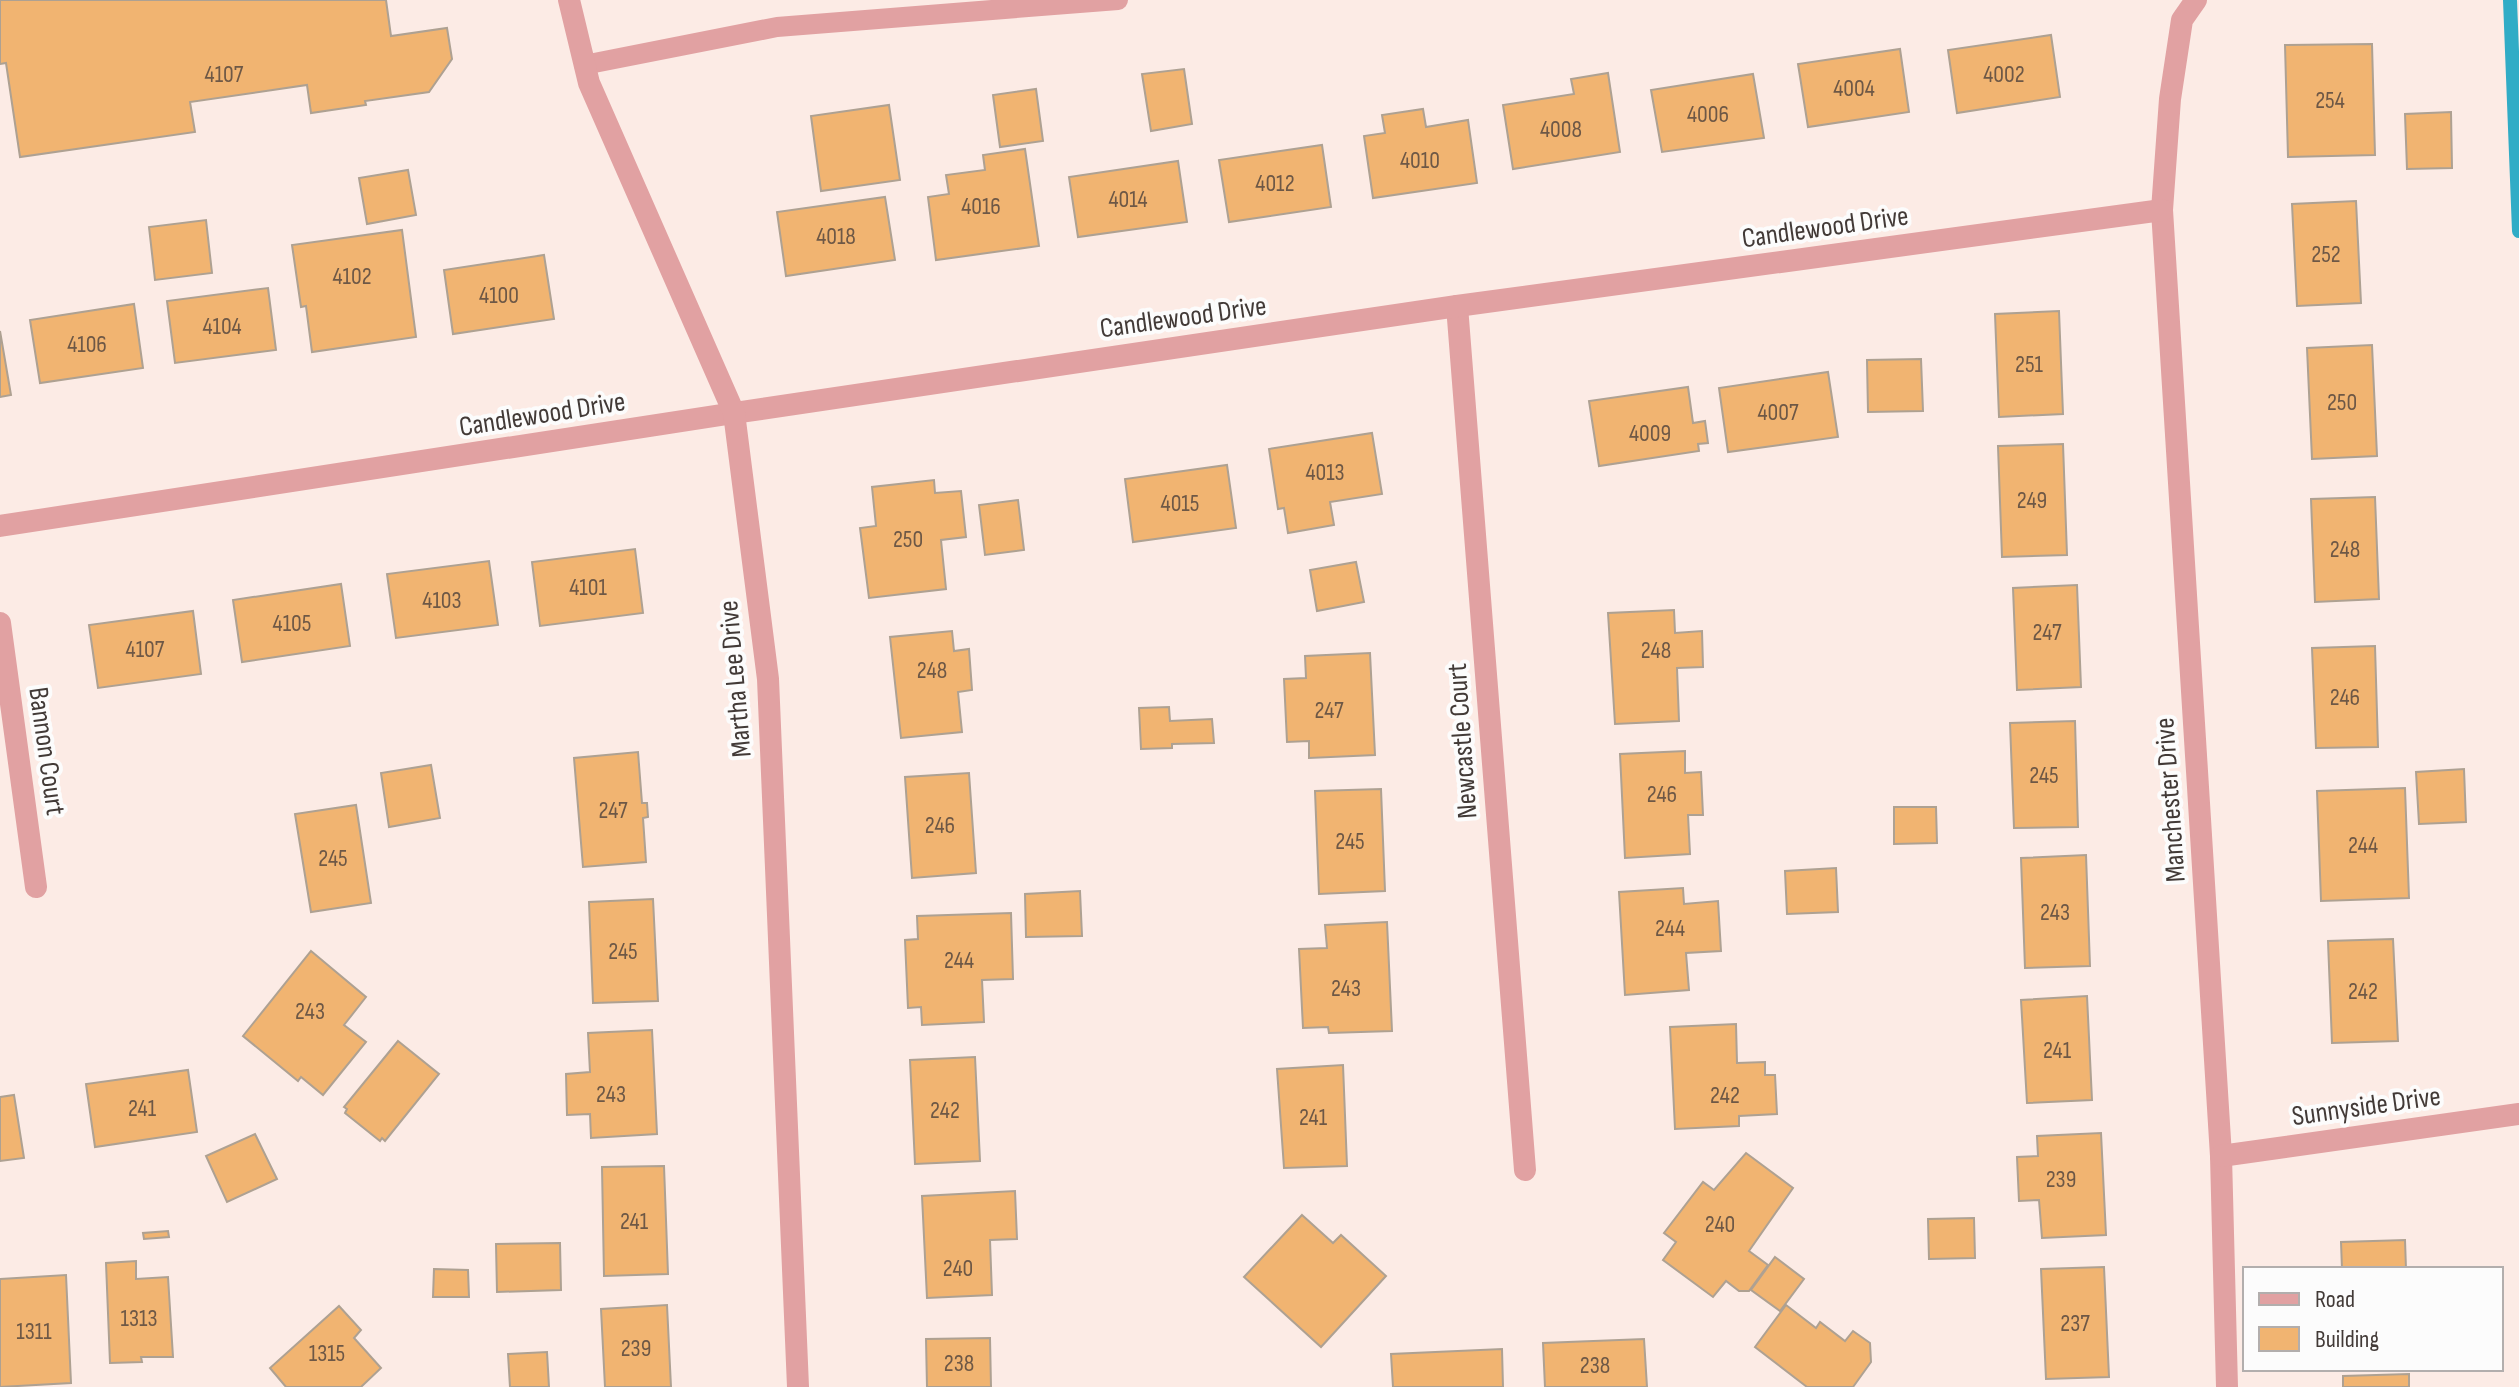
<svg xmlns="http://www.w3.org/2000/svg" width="2519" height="1387" font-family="'Sofia Sans Condensed',sans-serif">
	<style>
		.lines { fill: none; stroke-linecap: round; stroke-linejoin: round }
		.stream { stroke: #30acc6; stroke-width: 14 }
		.building { fill: #f1b471; stroke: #aea192; stroke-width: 2 }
		.service { stroke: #e1a1a2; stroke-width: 20 }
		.minor { stroke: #e1a1a2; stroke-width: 22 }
		.tertiary { stroke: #e1a1a2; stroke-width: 22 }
		.labels { text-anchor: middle; stroke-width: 8; stroke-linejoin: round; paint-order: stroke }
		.number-label { font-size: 24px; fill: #6e5846 }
		.street-label { font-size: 28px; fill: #423a37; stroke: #fcfcfc }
	</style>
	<rect width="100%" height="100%" fill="#fcebe5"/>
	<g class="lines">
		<!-- stream -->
		<path class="stream" d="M 2510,0 L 2519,231"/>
	</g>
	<!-- building -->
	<g class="building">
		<path d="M 0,0 L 386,0 L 391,36 L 447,28 L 452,59 L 429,92 L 365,101 L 366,105 L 311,113 L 307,85 L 190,102 L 195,132 L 20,157 L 6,63 L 0,64 Z"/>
		<path d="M 2051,35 L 2060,97 L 1957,113 L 1948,50 Z"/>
		<path d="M 2372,44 L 2375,155 L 2288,157 L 2285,45 Z"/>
		<path d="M 1900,49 L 1909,112 L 1808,127 L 1798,64 Z"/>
		<path d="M 1184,69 L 1192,124 L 1151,131 L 1142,74 Z"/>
		<path d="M 1608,73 L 1620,152 L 1513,169 L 1503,105 L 1574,94 L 1571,79 Z"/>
		<path d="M 1753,74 L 1764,138 L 1662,152 L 1651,90 Z"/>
		<path d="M 1036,89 L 1043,141 L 1000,147 L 993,95 Z"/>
		<path d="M 889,105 L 900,180 L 821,191 L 811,116 Z"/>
		<path d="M 1423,109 L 1426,127 L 1468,120 L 1477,183 L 1373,198 L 1364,136 L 1385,133 L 1382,115 Z"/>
		<path d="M 2451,112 L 2452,168 L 2407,169 L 2405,114 Z"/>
		<path d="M 1322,145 L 1331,207 L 1229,222 L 1219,160 Z"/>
		<path d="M 1025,149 L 1039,246 L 936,260 L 928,197 L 949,194 L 946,175 L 985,170 L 983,155 Z"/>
		<path d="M 1178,161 L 1187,222 L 1078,237 L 1069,177 Z"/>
		<path d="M 408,170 L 416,215 L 367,224 L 359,178 Z"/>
		<path d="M 885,197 L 895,260 L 786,276 L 777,212 Z"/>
		<path d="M 2356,201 L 2361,303 L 2297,306 L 2292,204 Z"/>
		<path d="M 206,220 L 212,273 L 155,280 L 149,227 Z"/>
		<path d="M 402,230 L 416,337 L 312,352 L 306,306 L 301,307 L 292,245 Z"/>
		<path d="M 544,255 L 554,319 L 453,334 L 444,270 Z"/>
		<path d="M 268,288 L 276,350 L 175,363 L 167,301 Z"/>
		<path d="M 134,304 L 143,368 L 40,383 L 30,320 Z"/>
		<path d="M 2059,311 L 2063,414 L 1999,417 L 1995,314 Z"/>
		<path d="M 0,331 L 11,395 L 0,397 Z"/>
		<path d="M 2372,345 L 2377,456 L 2312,459 L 2307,348 Z"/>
		<path d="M 1921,359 L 1923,411 L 1868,412 L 1867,360 Z"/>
		<path d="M 1828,372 L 1838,437 L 1728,452 L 1719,388 Z"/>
		<path d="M 1688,387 L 1693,423 L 1705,421 L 1708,443 L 1698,444 L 1699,451 L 1599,466 L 1589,401 Z"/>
		<path d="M 1372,433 L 1382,494 L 1330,502 L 1334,525 L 1288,533 L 1284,508 L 1278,509 L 1269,449 Z"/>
		<path d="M 2063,444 L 2067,555 L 2002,557 L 1998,446 Z"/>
		<path d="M 1227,465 L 1236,528 L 1133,542 L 1125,479 Z"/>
		<path d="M 934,480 L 935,493 L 961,491 L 966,537 L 941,540 L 946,589 L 869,598 L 860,528 L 876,526 L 872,487 Z"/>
		<path d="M 2375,497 L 2379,599 L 2315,602 L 2311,499 Z"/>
		<path d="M 1018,500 L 1024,550 L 985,555 L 979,505 Z"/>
		<path d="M 635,549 L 643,613 L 540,626 L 532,562 Z"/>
		<path d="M 489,561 L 498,625 L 396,638 L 387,574 Z"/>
		<path d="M 1356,562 L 1364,602 L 1317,611 L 1310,570 Z"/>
		<path d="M 341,584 L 350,646 L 242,662 L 233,600 Z"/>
		<path d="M 2077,585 L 2081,687 L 2017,690 L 2013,588 Z"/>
		<path d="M 1674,610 L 1675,633 L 1702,631 L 1703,667 L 1677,668 L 1679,721 L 1615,724 L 1608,613 Z"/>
		<path d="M 193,611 L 201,674 L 98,688 L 89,625 Z"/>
		<path d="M 952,631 L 954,651 L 969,649 L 972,690 L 958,692 L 962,732 L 901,738 L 890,637 Z"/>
		<path d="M 2375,646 L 2378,747 L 2316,748 L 2312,648 Z"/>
		<path d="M 1370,653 L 1375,755 L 1309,758 L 1309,741 L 1287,742 L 1284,679 L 1306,678 L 1305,656 Z"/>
		<path d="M 1169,707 L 1170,721 L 1212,719 L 1214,743 L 1172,744 L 1172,748 L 1141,749 L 1139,708 Z"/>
		<path d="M 2075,721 L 2078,827 L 2014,828 L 2010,723 Z"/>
		<path d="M 1685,751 L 1685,773 L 1701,772 L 1703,815 L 1688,815 L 1690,854 L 1625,858 L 1620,754 Z"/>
		<path d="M 638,752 L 642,803 L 647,803 L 648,817 L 643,818 L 646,862 L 583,867 L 574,758 Z"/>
		<path d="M 431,765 L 440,818 L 389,827 L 381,773 Z"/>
		<path d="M 2464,769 L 2466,822 L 2419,824 L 2416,772 Z"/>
		<path d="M 969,773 L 976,873 L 912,878 L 905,777 Z"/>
		<path d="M 2405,788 L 2409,898 L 2321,901 L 2317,791 Z"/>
		<path d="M 1381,789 L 1385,891 L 1319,894 L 1315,791 Z"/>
		<path d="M 356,805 L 371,903 L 311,912 L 295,814 Z"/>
		<path d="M 1894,807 L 1936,807 L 1937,843 L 1894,844 Z"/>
		<path d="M 2086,855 L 2090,966 L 2025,968 L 2021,858 Z"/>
		<path d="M 1836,868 L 1838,912 L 1787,914 L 1785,871 Z"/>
		<path d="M 1683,888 L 1684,904 L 1718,901 L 1721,951 L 1686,953 L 1689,990 L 1625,995 L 1619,892 Z"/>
		<path d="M 1080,891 L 1082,936 L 1026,937 L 1025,894 Z"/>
		<path d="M 653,899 L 658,1001 L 593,1003 L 589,902 Z"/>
		<path d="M 1011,913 L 1013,979 L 982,980 L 984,1022 L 922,1025 L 921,1007 L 908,1008 L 905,940 L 918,939 L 917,916 Z"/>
		<path d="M 1387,922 L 1392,1031 L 1329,1033 L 1328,1027 L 1303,1028 L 1299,949 L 1327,948 L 1325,925 Z"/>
		<path d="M 2393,939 L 2398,1041 L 2332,1043 L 2328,941 Z"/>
		<path d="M 311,951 L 366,997 L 344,1025 L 366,1042 L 323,1095 L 301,1077 L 298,1081 L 243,1036 Z"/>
		<path d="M 2087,996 L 2092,1100 L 2027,1103 L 2021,1000 Z"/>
		<path d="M 1736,1024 L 1737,1063 L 1765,1062 L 1765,1075 L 1775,1075 L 1777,1114 L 1739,1116 L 1739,1126 L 1675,1129 L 1670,1027 Z"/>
		<path d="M 652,1030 L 657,1134 L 591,1138 L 590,1114 L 567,1115 L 566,1074 L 590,1072 L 588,1033 Z"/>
		<path d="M 398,1041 L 439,1074 L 385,1141 L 382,1138 L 380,1141 L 345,1113 L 347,1109 L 344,1107 Z"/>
		<path d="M 975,1057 L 980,1161 L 915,1164 L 910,1060 Z"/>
		<path d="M 1343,1065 L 1347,1166 L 1284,1168 L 1277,1069 Z"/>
		<path d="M 188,1070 L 197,1132 L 95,1147 L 86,1084 Z"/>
		<path d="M 14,1095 L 24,1158 L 0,1161 L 0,1097 Z"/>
		<path d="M 2101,1133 L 2106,1235 L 2042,1238 L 2039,1200 L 2019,1201 L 2017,1157 L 2038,1156 L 2037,1136 Z"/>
		<path d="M 255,1134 L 277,1179 L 227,1202 L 206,1156 Z"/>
		<path d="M 1746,1153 L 1793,1188 L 1749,1251 L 1768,1265 L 1749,1291 L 1739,1291 L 1726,1281 L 1713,1297 L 1663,1260 L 1676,1242 L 1664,1233 L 1703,1182 L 1714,1190 Z"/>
		<path d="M 664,1166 L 668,1274 L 604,1276 L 602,1167 Z"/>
		<path d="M 1015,1191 L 1017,1239 L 990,1240 L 992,1295 L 927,1298 L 922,1196 Z"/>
		<path d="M 1302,1215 L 1333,1243 L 1341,1235 L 1386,1276 L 1321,1347 L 1244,1277 Z"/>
		<path d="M 1974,1218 L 1975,1258 L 1929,1259 L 1928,1219 Z"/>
		<path d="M 168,1231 L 169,1237 L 144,1239 L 143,1233 Z"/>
		<path d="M 2405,1240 L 2406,1269 L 2342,1269 L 2341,1242 Z"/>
		<path d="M 560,1243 L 561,1290 L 497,1292 L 496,1244 Z"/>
		<path d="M 1775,1257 L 1804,1279 L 1780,1311 L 1751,1290 Z"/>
		<path d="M 136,1261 L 136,1279 L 168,1277 L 173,1357 L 141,1357 L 142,1362 L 110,1363 L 106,1263 Z"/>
		<path d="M 2104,1267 L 2109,1377 L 2046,1379 L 2041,1269 Z"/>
		<path d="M 434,1269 L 468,1270 L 469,1297 L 433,1297 Z"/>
		<path d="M 66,1275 L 71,1383 L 0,1387 L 0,1279 Z"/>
		<path d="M 667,1305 L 671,1387 L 605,1387 L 601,1309 Z"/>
		<path d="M 1786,1305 L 1816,1328 L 1820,1322 L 1845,1341 L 1853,1331 L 1870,1343 L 1871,1362 L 1853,1387 L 1807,1387 L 1755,1347 Z"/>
		<path d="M 339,1306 L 361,1330 L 354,1338 L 381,1368 L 361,1387 L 286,1387 L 270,1368 Z"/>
		<path d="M 990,1338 L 991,1387 L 927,1387 L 926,1339 Z"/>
		<path d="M 1644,1339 L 1647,1387 L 1545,1387 L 1543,1343 Z"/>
		<path d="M 1502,1349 L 1503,1387 L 1393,1387 L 1391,1354 Z"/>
		<path d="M 547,1352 L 549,1387 L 510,1387 L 508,1354 Z"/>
		<path d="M 2409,1374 L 2409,1387 L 2343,1387 L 2343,1376 Z"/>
	</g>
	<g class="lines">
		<!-- service -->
		<path class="service" d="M 584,65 L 777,27 L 1118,0"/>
		<!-- minor -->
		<g class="minor">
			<path d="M 2196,0 L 2182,20 L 2170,99 L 2162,210 L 2221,1156 L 2227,1387"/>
			<path d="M 1457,306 L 1525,1170"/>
			<path d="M 0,526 L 734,413 L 1457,306 L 2162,210"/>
			<path d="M 0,623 L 36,887"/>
			<path d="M 2221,1156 L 2519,1114"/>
		</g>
		<!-- tertiary -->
		<path class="tertiary" d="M 569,0 L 589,83 L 734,413 L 768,679 L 798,1387"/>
	</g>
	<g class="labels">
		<!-- number labels -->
		<g class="number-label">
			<text x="224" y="82">4107</text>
			<text x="2004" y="82">4002</text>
			<text x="1854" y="96">4004</text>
			<text x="2330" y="108">254</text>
			<text x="1708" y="122">4006</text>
			<text x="1561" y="137">4008</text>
			<text x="1420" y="168">4010</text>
			<text x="1275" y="191">4012</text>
			<text x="1128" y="207">4014</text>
			<text x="981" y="214">4016</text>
			<text x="836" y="244">4018</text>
			<text x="2326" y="262">252</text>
			<text x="352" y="284">4102</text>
			<text x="499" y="303">4100</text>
			<text x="222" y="334">4104</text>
			<text x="87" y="352">4106</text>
			<text x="2029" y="372">251</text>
			<text x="2342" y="410">250</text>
			<text x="1778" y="420">4007</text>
			<text x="1650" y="441">4009</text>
			<text x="1325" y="480">4013</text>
			<text x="2032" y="508">249</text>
			<text x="1180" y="511">4015</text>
			<text x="908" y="547">250</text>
			<text x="2345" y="557">248</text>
			<text x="588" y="595">4101</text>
			<text x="442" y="608">4103</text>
			<text x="292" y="631">4105</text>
			<text x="2047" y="640">247</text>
			<text x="145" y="657">4107</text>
			<text x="1656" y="658">248</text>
			<text x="932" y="678">248</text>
			<text x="2345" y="705">246</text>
			<text x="1329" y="718">247</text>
			<text x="2044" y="783">245</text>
			<text x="1662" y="802">246</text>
			<text x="613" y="818">247</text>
			<text x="940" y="833">246</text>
			<text x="1350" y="849">245</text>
			<text x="2363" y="853">244</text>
			<text x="333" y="866">245</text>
			<text x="2055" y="920">243</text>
			<text x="1670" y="936">244</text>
			<text x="623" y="959">245</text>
			<text x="959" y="968">244</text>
			<text x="1346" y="996">243</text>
			<text x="2363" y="999">242</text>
			<text x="310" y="1019">243</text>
			<text x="2057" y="1058">241</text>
			<text x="611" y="1102">243</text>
			<text x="1725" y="1103">242</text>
			<text x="142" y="1116">241</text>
			<text x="945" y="1118">242</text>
			<text x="1313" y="1125">241</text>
			<text x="2061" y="1187">239</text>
			<text x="634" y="1229">241</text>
			<text x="1720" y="1232">240</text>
			<text x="958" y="1276">240</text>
			<text x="139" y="1326">1313</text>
			<text x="2075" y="1331">237</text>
			<text x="34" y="1339">1311</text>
			<text x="636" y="1356">239</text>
			<text x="327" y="1361">1315</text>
			<text x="959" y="1371">238</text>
			<text x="1595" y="1373">238</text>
		</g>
		<!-- street labels -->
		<g class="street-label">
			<text transform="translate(1825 226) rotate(-8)" y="10">Candlewood Drive</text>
			<text transform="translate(1183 316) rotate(-8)" y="10">Candlewood Drive</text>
			<text transform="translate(542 413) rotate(-9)" y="10">Candlewood Drive</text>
			<text transform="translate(734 679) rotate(-95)" y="10">Martha Lee Drive</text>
			<text transform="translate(1461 741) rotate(-94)" y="10">Newcastle Court</text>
			<text transform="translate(48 751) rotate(82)" y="10">Bannon Court</text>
			<text transform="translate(2169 800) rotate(-94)" y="10">Manchester Drive</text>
			<text transform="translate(2366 1105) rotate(-8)" y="10">Sunnyside Drive</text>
		</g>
	</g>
	<!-- legend -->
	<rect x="2243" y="1267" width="260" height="104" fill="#fcfcfc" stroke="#b2aead" stroke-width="2"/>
	<rect x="2259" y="1293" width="40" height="12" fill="#e1a1a2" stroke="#b2aead" stroke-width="2"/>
	<text x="2315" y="1307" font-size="24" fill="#423a37">Road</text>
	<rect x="2259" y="1327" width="40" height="24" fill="#f1b471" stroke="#b2aead" stroke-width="2"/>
	<text x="2315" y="1347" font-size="24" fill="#423a37">Building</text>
</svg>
